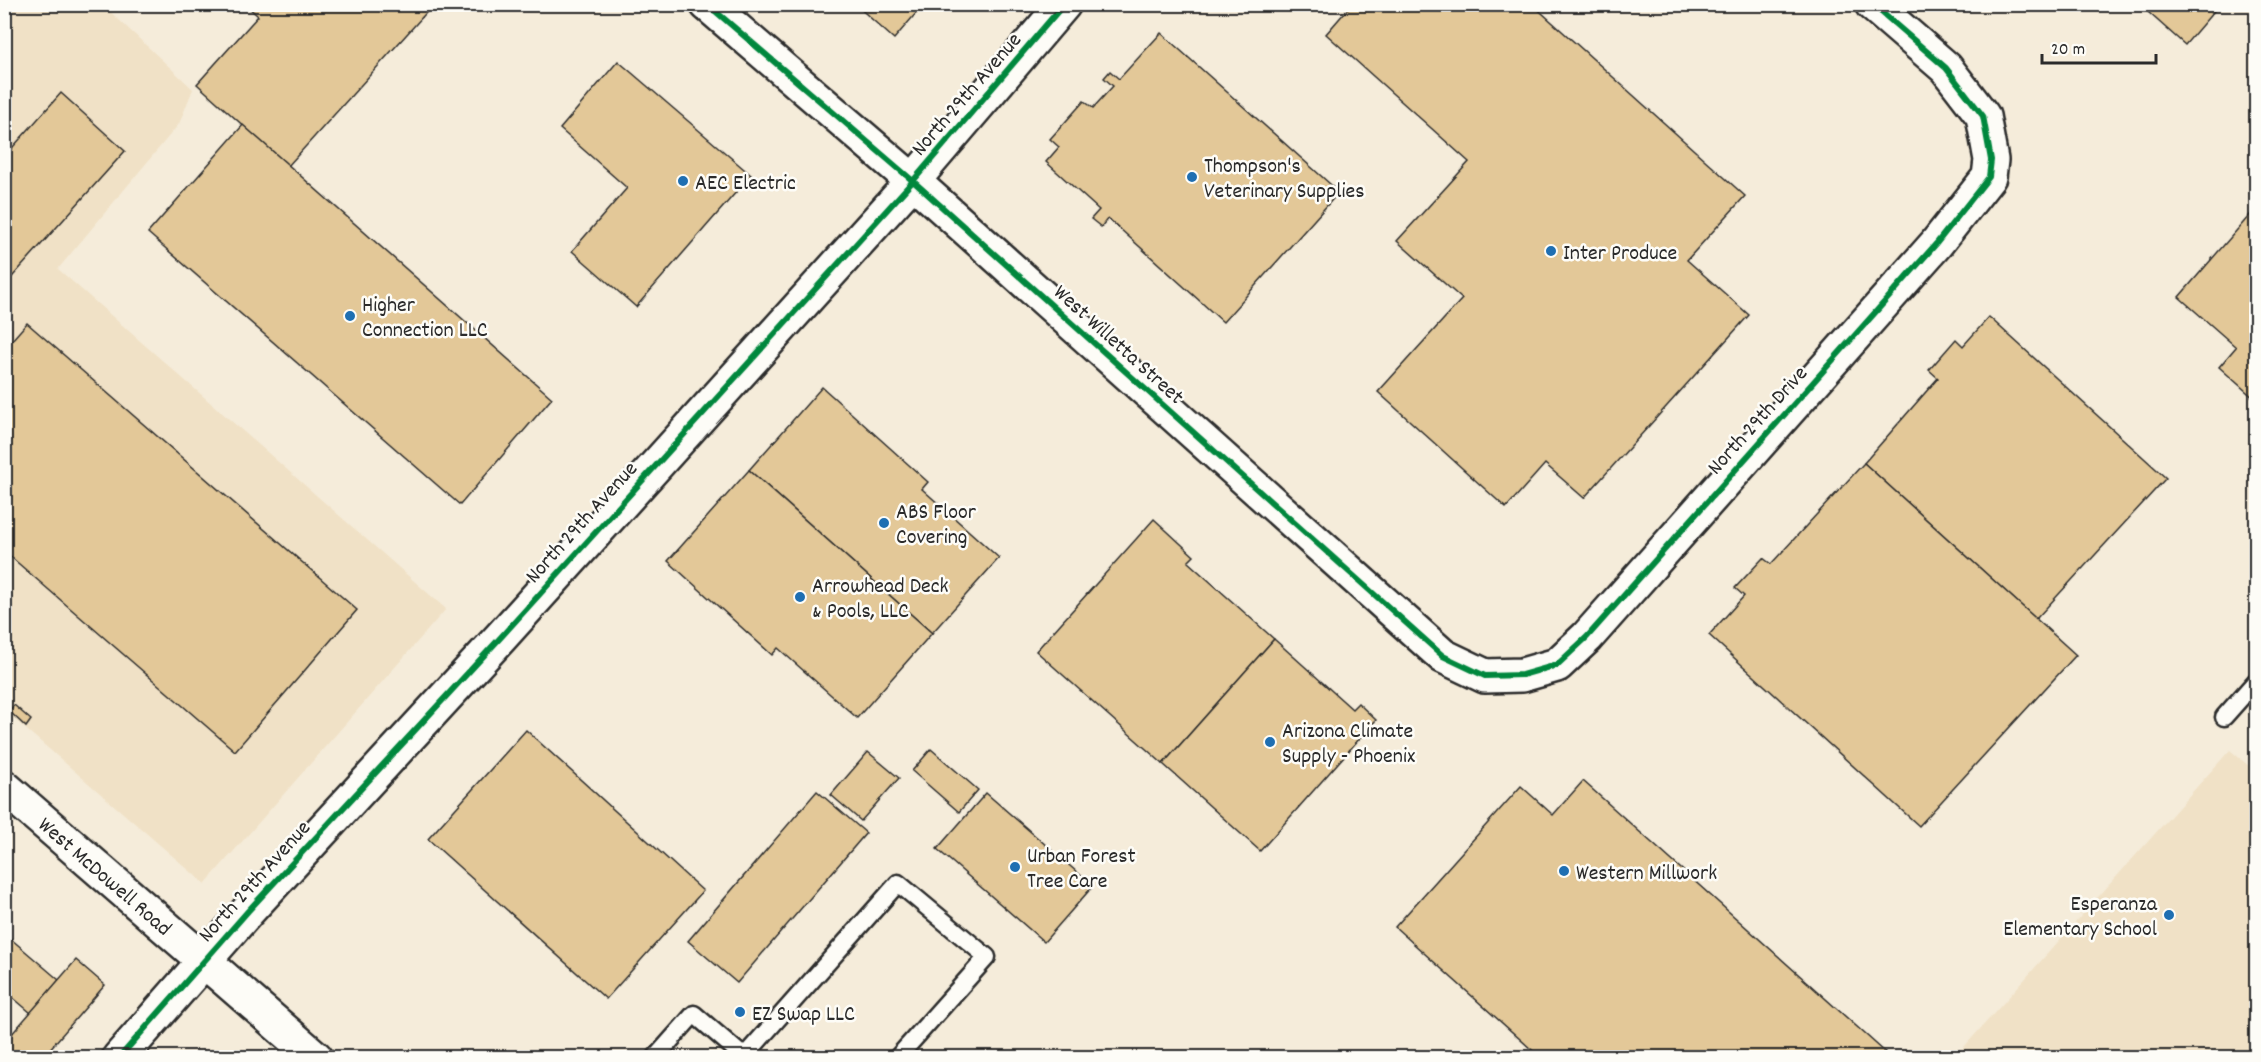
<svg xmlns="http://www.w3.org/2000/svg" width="2261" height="1062" font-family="Dekko,sans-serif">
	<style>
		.built { fill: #f0e1c6 }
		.building { fill: #e3c898; stroke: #2b2b2b; stroke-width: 1.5 }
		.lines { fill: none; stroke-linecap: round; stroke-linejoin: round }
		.lane-casing { stroke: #2b2b2b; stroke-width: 21 }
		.street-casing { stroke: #2b2b2b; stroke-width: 38 }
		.primary-casing { stroke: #2b2b2b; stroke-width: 38 }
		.lane { stroke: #fdfcf7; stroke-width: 16 }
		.street { stroke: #fdfcf7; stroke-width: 33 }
		.primary { stroke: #fdfcf7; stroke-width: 33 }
		.cycleway-casing { stroke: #fdfcf7; stroke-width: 10 }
		.cycleway { stroke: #00873e; stroke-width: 6 }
		.poi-dot { fill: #1f6fb2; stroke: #fdfcf7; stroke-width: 2 }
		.labels { text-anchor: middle; stroke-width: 5; stroke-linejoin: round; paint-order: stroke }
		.street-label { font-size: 22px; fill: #2b2b2b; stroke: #fdfcf7 }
		.poi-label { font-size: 22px; fill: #2b2b2b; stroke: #fdfcf7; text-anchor: start }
	</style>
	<rect width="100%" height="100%" fill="#f5ecda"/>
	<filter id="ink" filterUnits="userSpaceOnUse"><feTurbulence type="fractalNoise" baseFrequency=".0167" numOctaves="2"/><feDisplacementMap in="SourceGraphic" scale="12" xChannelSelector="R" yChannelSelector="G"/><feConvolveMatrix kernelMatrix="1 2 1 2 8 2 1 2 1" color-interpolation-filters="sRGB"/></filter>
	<g filter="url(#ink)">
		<!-- built -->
		<g class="built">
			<path d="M 5,5 L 103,5 L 193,89 L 179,124 L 58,269 L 446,609 L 205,884 L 5,711 Z"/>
			<path d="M 2230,750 L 2256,772 L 2256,1057 L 1955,1057 Z"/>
		</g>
		<!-- building -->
		<g class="building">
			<path d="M 245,4 L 434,4 L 288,166 L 197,84 L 258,16 Z"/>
			<path d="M 855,4 L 924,4 L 894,39 Z"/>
			<path d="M 1352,4 L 1532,4 L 1745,196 L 1687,260 L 1749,315 L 1584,498 L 1545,464 L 1506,508 L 1378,392 L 1462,299 L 1397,241 L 1469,162 L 1326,34 Z"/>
			<path d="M 2139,4 L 2220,4 L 2185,45 Z"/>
			<path d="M 1161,33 L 1339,192 L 1223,322 L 1108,218 L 1101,227 L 1091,219 L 1099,210 L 1046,162 L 1059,147 L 1050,139 L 1084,101 L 1093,108 L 1113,86 L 1104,78 L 1110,71 L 1119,79 Z"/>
			<path d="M 618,61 L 751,175 L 636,307 L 572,251 L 627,188 L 560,129 Z"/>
			<path d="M 61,93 L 125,151 L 4,286 L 4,157 Z"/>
			<path d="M 243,125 L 552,398 L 460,505 L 148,233 Z"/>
			<path d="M 2256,208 L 2256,400 L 2219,367 L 2236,347 L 2179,297 Z"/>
			<path d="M 1989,317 L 2166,478 L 2036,619 L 1864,463 L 1938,378 L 1929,370 L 1956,339 L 1963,346 Z"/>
			<path d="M 27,323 L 357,610 L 235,751 L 4,551 L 4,349 Z"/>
			<path d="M 822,387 L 928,482 L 922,489 L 999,558 L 932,633 L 749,470 Z"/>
			<path d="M 1864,463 L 2076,655 L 1919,826 L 1709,635 L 1744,596 L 1735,588 L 1763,558 L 1771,564 Z"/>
			<path d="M 749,470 L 932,633 L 857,718 L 778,648 L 772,655 L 668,561 Z"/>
			<path d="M 1154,519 L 1194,556 L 1188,562 L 1274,639 L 1163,764 L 1036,651 Z"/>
			<path d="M 1274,639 L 1352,709 L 1358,703 L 1376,720 L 1260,851 L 1163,764 Z"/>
			<path d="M 14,705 L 31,720 L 26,727 L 9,711 Z"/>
			<path d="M 526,730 L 703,891 L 606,999 L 428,839 Z"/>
			<path d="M 931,749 L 978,790 L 959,812 L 912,771 Z"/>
			<path d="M 868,752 L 899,778 L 861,821 L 831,795 Z"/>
			<path d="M 1583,781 L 1885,1052 L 1880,1058 L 1541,1058 L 1395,927 L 1521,786 L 1553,815 Z"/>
			<path d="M 817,791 L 866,833 L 737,983 L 688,941 Z"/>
			<path d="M 986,793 L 1093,886 L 1044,942 L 937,849 Z"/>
			<path d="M 4,933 L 59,980 L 31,1013 L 4,990 Z"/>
			<path d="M 76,960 L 105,985 L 42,1058 L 4,1058 L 4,1043 Z"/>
		</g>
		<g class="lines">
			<defs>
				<g id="lane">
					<path d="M 2224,717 L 2256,681"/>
					<path d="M 655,1058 L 694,1014 L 744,1057"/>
					<path d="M 743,1058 L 898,883 L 987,957 L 897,1058"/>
				</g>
				<g id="street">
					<path d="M 707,4 L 913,181 L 1443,656 L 1485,676 L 1522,675 L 1557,665 L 1587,637 L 1936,244 L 1989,177 L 1991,160 L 1983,116 L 1946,68 L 1872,4"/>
					<path d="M 119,1058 L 248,911 L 501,637 L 913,181 L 1064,4"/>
				</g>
				<path id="primary" d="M 4,787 L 316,1058"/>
			</defs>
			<!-- lane casing -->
			<use href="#lane" class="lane-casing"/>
			<!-- street casing -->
			<use href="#street" class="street-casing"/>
			<!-- primary casing -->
			<use href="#primary" class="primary-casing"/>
			<!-- lane -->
			<use href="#lane" class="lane"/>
			<!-- street -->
			<use href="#street" class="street"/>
			<!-- primary -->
			<use href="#primary" class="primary"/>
			<defs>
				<g id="cycleway">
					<path d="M 707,4 L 913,181 L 1443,656 L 1485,676 L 1522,675 L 1557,665 L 1587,637 L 1936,244 L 1989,177 L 1991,160 L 1983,116 L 1946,68 L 1872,4"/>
					<path d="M 119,1058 L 248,911 L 501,637 L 913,181 L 1064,4"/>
				</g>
			</defs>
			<!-- cycleway casing -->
			<use href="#cycleway" class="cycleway-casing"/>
			<!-- cycleway -->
			<use href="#cycleway" class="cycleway"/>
		</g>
	</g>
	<!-- markers -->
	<g class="poi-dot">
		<circle cx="1192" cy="177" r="6"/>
		<circle cx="683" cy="181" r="6"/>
		<circle cx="1551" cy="251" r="6"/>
		<circle cx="350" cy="316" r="6"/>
		<circle cx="884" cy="523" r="6"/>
		<circle cx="800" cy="597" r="6"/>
		<circle cx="1270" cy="742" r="6"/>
		<circle cx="1015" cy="867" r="6"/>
		<circle cx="1564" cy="871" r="6"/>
		<circle cx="2169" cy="915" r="6"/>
		<circle cx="740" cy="1012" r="6"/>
	</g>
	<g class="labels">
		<!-- street labels -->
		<g class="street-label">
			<text transform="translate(965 93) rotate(-49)" y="8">North 29th Avenue</text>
			<text transform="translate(1120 343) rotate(42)" y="8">West Willetta Street</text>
			<text transform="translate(1756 419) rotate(-48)" y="8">North 29th Drive</text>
			<text transform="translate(580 521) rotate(-48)" y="8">North 29th Avenue</text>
			<text transform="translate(106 875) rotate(41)" y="8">West McDowell Road</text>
			<text transform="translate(253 880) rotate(-48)" y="8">North 29th Avenue</text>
		</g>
		<!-- poi labels -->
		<g class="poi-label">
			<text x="1204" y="172">Thompson's<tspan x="1204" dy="25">Veterinary Supplies</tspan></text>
			<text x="695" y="189">AEC Electric</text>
			<text x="1563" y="259">Inter Produce</text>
			<text x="362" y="311">Higher<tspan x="362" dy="25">Connection LLC</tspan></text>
			<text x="896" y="518">ABS Floor<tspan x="896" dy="25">Covering</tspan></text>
			<text x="812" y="592">Arrowhead Deck<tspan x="812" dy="25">&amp; Pools, LLC</tspan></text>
			<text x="1282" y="737">Arizona Climate<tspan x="1282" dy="25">Supply - Phoenix</tspan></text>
			<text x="1027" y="862">Urban Forest<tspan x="1027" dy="25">Tree Care</tspan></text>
			<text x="1576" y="879">Western Millwork</text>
			<text x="2157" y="910" text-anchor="end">Esperanza<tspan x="2157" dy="25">Elementary School</tspan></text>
			<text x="752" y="1020">EZ Swap LLC</text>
		</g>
	</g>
	<!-- margin -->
	<rect width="2261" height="1062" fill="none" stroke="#fdfcf7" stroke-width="24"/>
	<rect x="12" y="12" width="2237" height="1038" fill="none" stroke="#2b2b2b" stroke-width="2" filter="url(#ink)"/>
	<!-- scale -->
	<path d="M2042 54v9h114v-9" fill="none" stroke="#2b2b2b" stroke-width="3"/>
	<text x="2051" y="54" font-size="18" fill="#2b2b2b" stroke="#fdfcf7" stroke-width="4.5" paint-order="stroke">20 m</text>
</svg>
